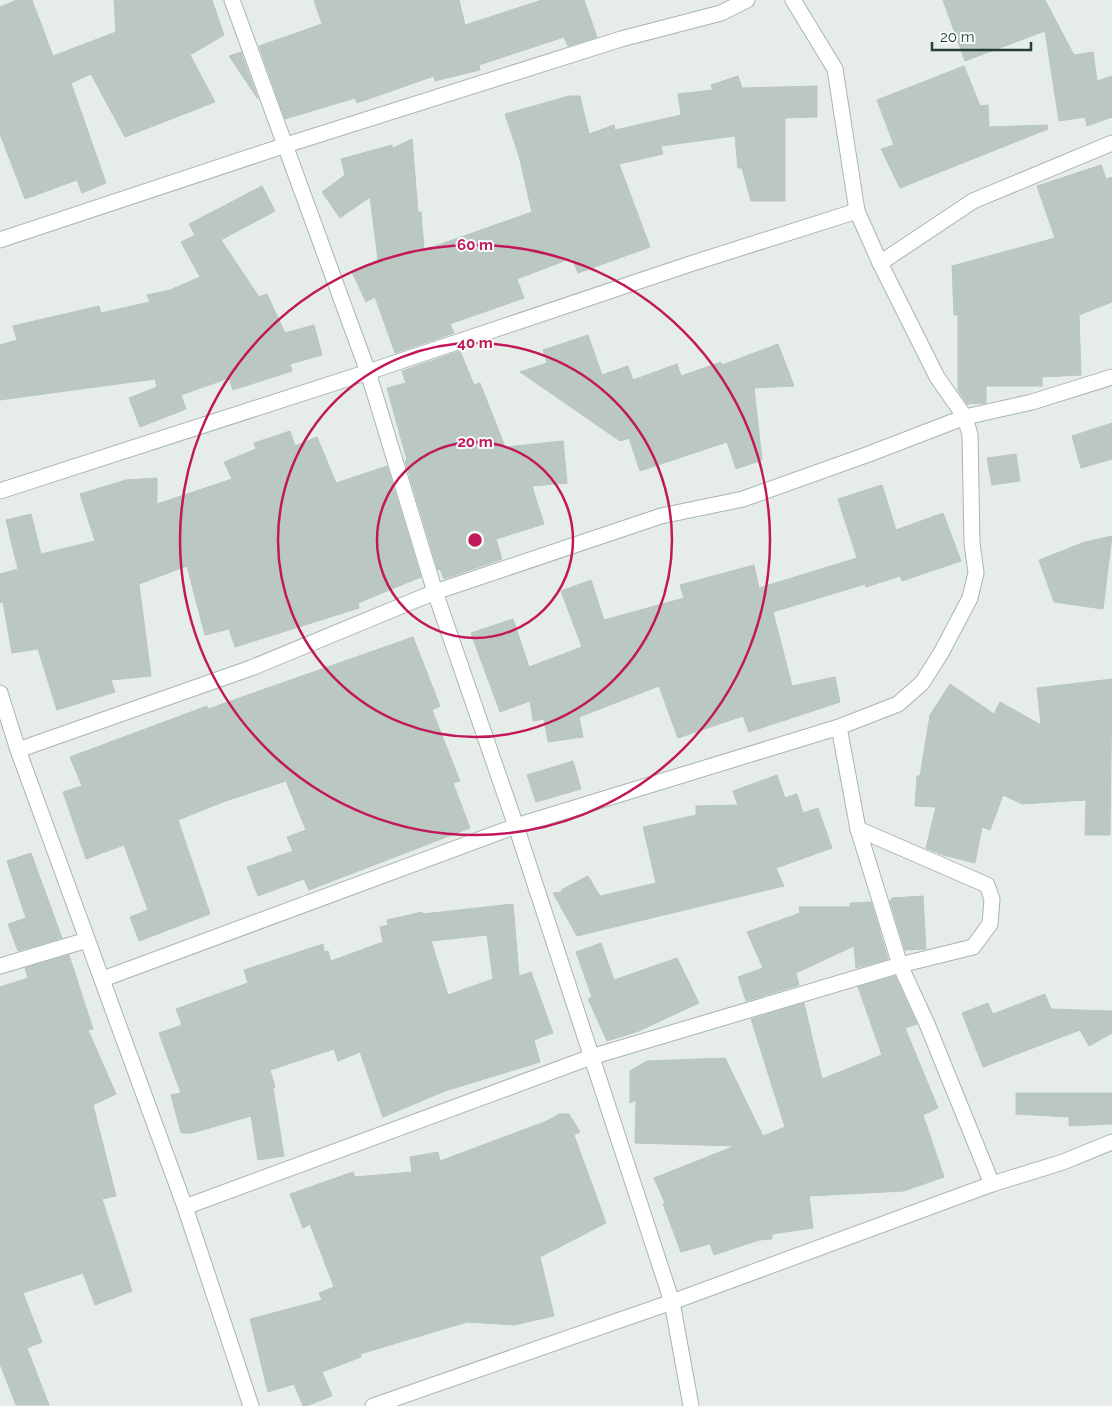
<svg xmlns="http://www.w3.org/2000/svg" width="1112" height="1406" font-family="Raleway,sans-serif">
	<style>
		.building { fill: #bbc8c2; stroke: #b8c7c0; fill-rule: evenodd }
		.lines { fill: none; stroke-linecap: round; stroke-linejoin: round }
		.minor-casing { stroke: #a9b5b0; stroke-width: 17 }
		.minor { stroke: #fff; stroke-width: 15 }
		.ring { fill: none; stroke: #c2185b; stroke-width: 2.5 }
		.centre { fill: #c2185b; stroke: #f6faf8; stroke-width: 2.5 }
		.ring-label { font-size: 15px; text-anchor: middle; font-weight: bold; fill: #c2185b; stroke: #f6faf8; stroke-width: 4; stroke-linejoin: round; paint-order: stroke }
	</style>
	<rect width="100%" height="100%" fill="#e6ede9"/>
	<!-- building -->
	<g class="building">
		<path d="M 17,0 L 32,0 L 53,56 L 116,32 L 114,0 L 212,0 L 224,35 L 190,55 L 215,102 L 125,137 L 91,74 L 71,83 L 106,183 L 82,193 L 77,180 L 25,199 L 0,134 L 0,7 Z"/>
		<path d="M 314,0 L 459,0 L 465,25 L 542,0 L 584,0 L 597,37 L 568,46 L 564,37 L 479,65 L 480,70 L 435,81 L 434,76 L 357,103 L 355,98 L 285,119 L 259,46 L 322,24 Z"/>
		<path d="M 943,0 L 1045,0 L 1074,55 L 1093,52 L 1097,81 L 1112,76 L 1112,117 L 1087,126 L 1085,117 L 1059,121 L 1045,31 L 965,61 Z"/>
		<path d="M 241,52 L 258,99 L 229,56 Z"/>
		<path d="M 964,66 L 980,106 L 988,105 L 989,127 L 1047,125 L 1048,129 L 900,188 L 881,149 L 894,145 L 877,100 Z"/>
		<path d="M 738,76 L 742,88 L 817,86 L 817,117 L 785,118 L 785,201 L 751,201 L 742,168 L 738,168 L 735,136 L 661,146 L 663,154 L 619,164 L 650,247 L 578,273 L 572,258 L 517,279 L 524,298 L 450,324 L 454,333 L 395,353 L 375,297 L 366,302 L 352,272 L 378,260 L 370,197 L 340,218 L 322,192 L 345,175 L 341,159 L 392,145 L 393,148 L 412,139 L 418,212 L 421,212 L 424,250 L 532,212 L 519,156 L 505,114 L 569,96 L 580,96 L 589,134 L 614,125 L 615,130 L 681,115 L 678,94 L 713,90 L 711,85 Z"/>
		<path d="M 1101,165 L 1106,179 L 1112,177 L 1112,302 L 1079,315 L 1081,375 L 1042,377 L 1042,386 L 986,386 L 986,403 L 967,404 L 958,390 L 958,315 L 954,315 L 952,266 L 1055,238 L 1037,186 Z"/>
		<path d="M 262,186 L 275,211 L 221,240 L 259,297 L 267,294 L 285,333 L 314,325 L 322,355 L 290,364 L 292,371 L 233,390 L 229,378 L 181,395 L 186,409 L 140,427 L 129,398 L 157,387 L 155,379 L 0,400 L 0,345 L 17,340 L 13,326 L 99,306 L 101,313 L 150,302 L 147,295 L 170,290 L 200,277 L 181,242 L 195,235 L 189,224 Z"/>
		<path d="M 588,335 L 602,375 L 628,366 L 633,380 L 677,364 L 681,376 L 721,362 L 722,365 L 778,344 L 794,386 L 754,388 L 762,460 L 736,469 L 727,442 L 640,471 L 629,438 L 620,441 L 520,372 L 547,363 L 543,350 Z"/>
		<path d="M 460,351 L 474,385 L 480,383 L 505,447 L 563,441 L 567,483 L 532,486 L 544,524 L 496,539 L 502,559 L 444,579 L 440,569 L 438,570 L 405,461 L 407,460 L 387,388 L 406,383 L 402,371 Z"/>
		<path d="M 1112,423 L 1112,459 L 1081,468 L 1072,436 Z"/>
		<path d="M 290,431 L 295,446 L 317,437 L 336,483 L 387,466 L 421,577 L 358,603 L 359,608 L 235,647 L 229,629 L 205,635 L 187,566 L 139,584 L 151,676 L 111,680 L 115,692 L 57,710 L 38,649 L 12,653 L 3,602 L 0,603 L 0,574 L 18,569 L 6,520 L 31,514 L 41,554 L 95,541 L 80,494 L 126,480 L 157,478 L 157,504 L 232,479 L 224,462 L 256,449 L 254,443 Z"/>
		<path d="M 1016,454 L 1020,481 L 992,485 L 987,458 Z"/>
		<path d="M 882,485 L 896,530 L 943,513 L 961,561 L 902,581 L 900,576 L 866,587 L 865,584 L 773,612 L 792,686 L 835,677 L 840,702 L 749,732 L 743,716 L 678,738 L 659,686 L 579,717 L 583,737 L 548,742 L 544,719 L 533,721 L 530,701 L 500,712 L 471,633 L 513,619 L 529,667 L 582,647 L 561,591 L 591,580 L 604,620 L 684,598 L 680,585 L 754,565 L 759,588 L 857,558 L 838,499 Z"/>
		<path d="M 1112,536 L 1103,609 L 1054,602 L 1039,560 L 1085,542 Z"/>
		<path d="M 413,637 L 440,706 L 432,710 L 460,781 L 453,783 L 470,828 L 309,890 L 304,879 L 258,896 L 247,867 L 293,851 L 287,837 L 306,830 L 286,781 L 223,802 L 178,820 L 210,914 L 139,941 L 130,917 L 148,910 L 124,845 L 86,859 L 63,792 L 82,786 L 70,757 L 207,706 L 208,709 Z"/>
		<path d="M 1112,679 L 1110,835 L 1085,835 L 1086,800 L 1022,804 L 1003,795 L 990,830 L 982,827 L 975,863 L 943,855 L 926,848 L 936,807 L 915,806 L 917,776 L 920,776 L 930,715 L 950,684 L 994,714 L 1000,702 L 1041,725 L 1037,688 Z"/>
		<path d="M 573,761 L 581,789 L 536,802 L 527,775 Z"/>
		<path d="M 777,775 L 785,798 L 797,794 L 803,813 L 818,808 L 832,848 L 776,868 L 784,886 L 577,936 L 553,893 L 562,892 L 561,890 L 588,876 L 600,896 L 656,883 L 643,827 L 696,815 L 696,806 L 738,805 L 733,791 Z"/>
		<path d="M 31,853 L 62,938 L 18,951 L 8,924 L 26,918 L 7,861 Z"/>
		<path d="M 923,896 L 926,949 L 905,950 L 890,901 L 892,898 Z"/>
		<path d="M 871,902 L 888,959 L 856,968 L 854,946 L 796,973 L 799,985 L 746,1001 L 738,977 L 763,968 L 747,932 L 800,913 L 799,907 L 850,907 L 850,903 Z"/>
		<path d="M 513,904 L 519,976 L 531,972 L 553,1033 L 534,1040 L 540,1062 L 445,1091 L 383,1117 L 360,1052 L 338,1061 L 334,1049 L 270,1070 L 275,1087 L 273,1088 L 284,1156 L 258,1160 L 251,1116 L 192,1133 L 181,1133 L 171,1095 L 181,1093 L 159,1033 L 182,1025 L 176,1009 L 248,983 L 244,970 L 323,944 L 324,952 L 328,951 L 331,961 L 383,942 L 380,927 L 388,925 L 387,920 L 422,912 L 423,914 ZM 487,935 L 493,979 L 448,995 L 431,941 Z"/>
		<path d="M 601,943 L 614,980 L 677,958 L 699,1003 L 639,1031 L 607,1041 L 588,999 L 592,997 L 576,952 Z"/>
		<path d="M 69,955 L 93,1029 L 88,1030 L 116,1094 L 93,1105 L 116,1196 L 102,1199 L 132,1291 L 95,1305 L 83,1273 L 23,1293 L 42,1342 L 27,1348 L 49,1405 L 16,1405 L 0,1364 L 0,987 L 28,978 L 25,968 Z"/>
		<path d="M 895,976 L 917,1024 L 905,1028 L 938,1108 L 923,1115 L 944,1177 L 904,1191 L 809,1196 L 813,1228 L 772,1234 L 772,1239 L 759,1240 L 714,1255 L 710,1244 L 681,1252 L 663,1204 L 665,1203 L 654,1178 L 735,1146 L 635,1143 L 636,1100 L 630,1103 L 630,1071 L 647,1061 L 725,1058 L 763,1136 L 785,1127 L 751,1019 L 804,1003 L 822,1079 L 882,1055 L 858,987 Z"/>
		<path d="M 1045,994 L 1051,1009 L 1112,1011 L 1112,1033 L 1089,1046 L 1080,1030 L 983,1067 L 962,1013 L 988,1003 L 993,1014 Z"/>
		<path d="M 1016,1093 L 1112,1093 L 1112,1124 L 1069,1126 L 1069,1117 L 1016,1114 Z"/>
		<path d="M 559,1114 L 569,1114 L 580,1132 L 574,1135 L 606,1223 L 540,1257 L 554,1316 L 514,1325 L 467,1322 L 360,1354 L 361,1357 L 322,1372 L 332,1396 L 306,1406 L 303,1406 L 294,1384 L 268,1392 L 250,1319 L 322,1300 L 319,1293 L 334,1287 L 310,1224 L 303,1228 L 290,1194 L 353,1172 L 355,1177 L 412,1172 L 410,1157 L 438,1152 L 440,1161 L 547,1121 Z"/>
	</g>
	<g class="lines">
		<defs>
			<g id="minor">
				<path d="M 232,0 L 368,372 L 435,592 L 516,826 L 672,1302 L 691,1406"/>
				<path d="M 0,240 L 283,146 L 621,39 L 721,13 L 747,0"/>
				<path d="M 880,263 L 973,201 L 1112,143"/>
				<path d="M 0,491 L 368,372 L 693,263 L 857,211"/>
				<path d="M 0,693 L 18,750 L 185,1207 L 251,1406"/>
				<path d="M 839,727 L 858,829 L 987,885 L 992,899 L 990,924 L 973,947 L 900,965 L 927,1024 L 992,1184"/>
				<path d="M 18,750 L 251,668 L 435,592 L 661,516 L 743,499 L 869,454 L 965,417 L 1032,402 L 1112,377"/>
				<path d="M 0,966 L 87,940"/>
				<path d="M 103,979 L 516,826 L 839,727 L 898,704 L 922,683 L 941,653 L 970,598 L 976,573 L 972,543 L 970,435 L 965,417 L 937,377 L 880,263 L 857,211 L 835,69 L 793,0"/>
				<path d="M 185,1207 L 591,1057 L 900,965 L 858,829"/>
				<path d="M 373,1406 L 672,1302 L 992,1184 L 1063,1162 L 1112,1142"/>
			</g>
		</defs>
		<!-- minor casing -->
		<use href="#minor" class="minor-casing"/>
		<!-- minor -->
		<use href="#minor" class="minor"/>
	</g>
	<!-- distance rings -->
	<g class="ring">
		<circle cx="475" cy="540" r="98"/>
		<circle cx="475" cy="540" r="197"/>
		<circle cx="475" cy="540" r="295"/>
	</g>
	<circle cx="475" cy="540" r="8" class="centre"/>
	<g class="ring-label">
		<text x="475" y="250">60 m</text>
		<text x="475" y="348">40 m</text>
		<text x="475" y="447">20 m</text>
	</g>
	<!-- scale -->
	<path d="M932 42v8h99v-8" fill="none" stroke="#263e36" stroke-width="2.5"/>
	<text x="940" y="42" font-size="15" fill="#263e36" stroke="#f6faf8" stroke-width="4" paint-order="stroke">20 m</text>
</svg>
